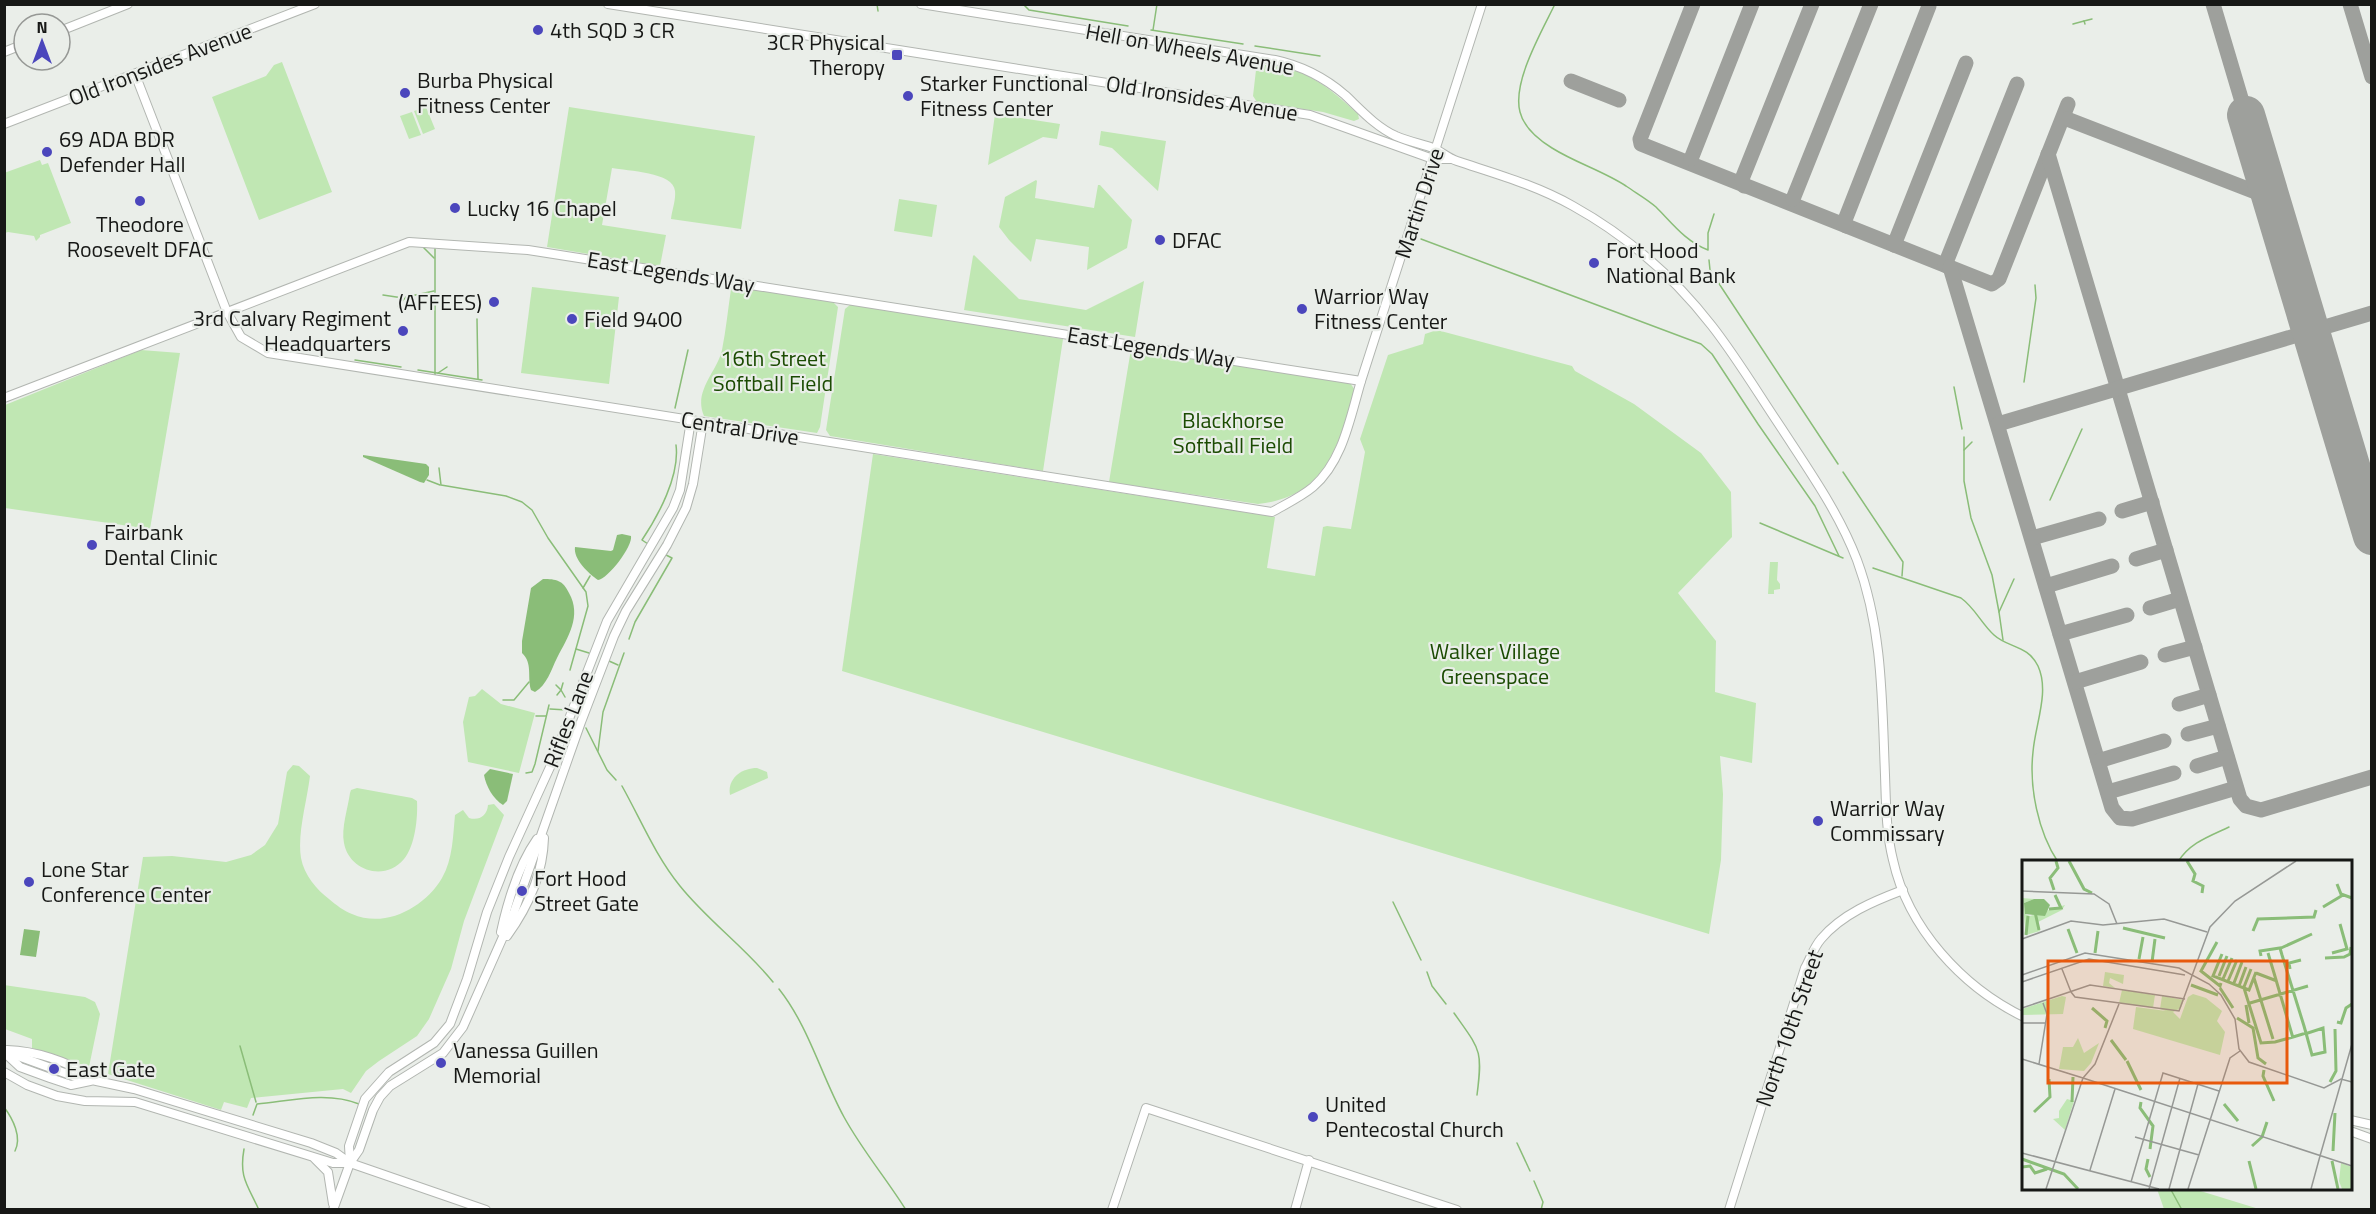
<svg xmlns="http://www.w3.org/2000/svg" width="2376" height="1214" font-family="'Titillium Web',sans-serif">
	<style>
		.green { fill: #c0e7b3 }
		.water { fill: #8abd78 }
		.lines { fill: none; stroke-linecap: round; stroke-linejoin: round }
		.stream { stroke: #8abd78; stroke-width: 1.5 }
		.taxiway { stroke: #9ea09c; stroke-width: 15 }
		.runway { stroke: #9ea09c; stroke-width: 38 }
		.secondary-casing { stroke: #b2b6b1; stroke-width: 10 }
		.secondary { stroke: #fff; stroke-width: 8 }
		.poi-dot { fill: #4b46bc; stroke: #eaeee9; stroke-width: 2 }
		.labels { text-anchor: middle; stroke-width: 4.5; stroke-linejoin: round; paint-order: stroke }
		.poi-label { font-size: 22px; fill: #171816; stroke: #eaeee9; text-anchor: start }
		.street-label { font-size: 22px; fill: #171816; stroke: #eaeee9 }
		.park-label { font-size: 22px; fill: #1b4b02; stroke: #eaeee9 }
		.inset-river { fill: none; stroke: #8abd78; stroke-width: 3 }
		.inset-road { fill: none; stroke: #969895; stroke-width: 1.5 }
		.view { fill: #e8590c; fill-opacity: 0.15; stroke: #e8590c; stroke-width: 3 }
		.inset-edge { fill: none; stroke: #171816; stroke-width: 3 }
	</style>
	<rect width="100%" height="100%" fill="#eaeee9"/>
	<!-- green -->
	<g class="green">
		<path d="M 282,62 L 332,192 L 259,220 L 212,97 L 266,76 L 274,65 Z"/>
		<path d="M 1264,65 C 1303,65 1331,89 1358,114 L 1359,119 L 1354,121 L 1323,112 L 1257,102 L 1253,96 L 1256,70 Z"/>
		<path d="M 426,107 L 435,129 L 423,134 L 414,111 Z"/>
		<path d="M 569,107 L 755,136 L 741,229 L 671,219 C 672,210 676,200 675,191 C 674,172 627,171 612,168 L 602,225 L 666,235 L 660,266 L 547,247 Z"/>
		<path d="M 412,112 L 421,135 L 409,139 L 400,116 Z"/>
		<path d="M 995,114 L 1060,124 L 1057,139 L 1043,137 L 988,165 Z"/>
		<path d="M 1101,131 L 1166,141 L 1158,191 L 1112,148 L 1099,145 Z"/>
		<path d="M 40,160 L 42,165 L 48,163 L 71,223 L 40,235 L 40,237 L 36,241 L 34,236 L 8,232 L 5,233 L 4,173 Z"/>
		<path d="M 1036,180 L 1037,181 L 1035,198 L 1094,208 L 1098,185 L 1100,185 L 1132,220 L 1127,248 L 1087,270 L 1089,247 L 1036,239 L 1031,262 L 1009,240 L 999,227 L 1005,197 Z"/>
		<path d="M 899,199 L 937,205 L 932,237 L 894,231 Z"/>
		<path d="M 974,255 L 1019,299 L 1086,310 L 1144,281 L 1135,337 L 964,310 L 973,256 Z"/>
		<path d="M 735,286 L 833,302 L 838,307 L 820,427 L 817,433 L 704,416 C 693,391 717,372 722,350 C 726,330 728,309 731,289 Z"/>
		<path d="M 532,287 L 619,297 L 609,384 L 521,373 Z"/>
		<path d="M 851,304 L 1063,339 L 1043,471 L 830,436 L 826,430 L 845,309 Z"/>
		<path d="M 1437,330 L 1572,366 L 1575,371 L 1634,404 L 1701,453 L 1731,492 L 1732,537 L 1678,593 L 1716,641 L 1715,692 L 1756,703 L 1752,763 L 1720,756 L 1723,794 L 1721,860 L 1709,934 L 842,671 L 873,454 L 1275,517 L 1267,568 L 1315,576 L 1323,527 L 1327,526 L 1351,529 L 1365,452 L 1360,439 L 1388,355 L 1423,344 L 1425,334 Z"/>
		<path d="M 1131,349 L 1350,383 L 1355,390 C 1338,446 1326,497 1258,504 L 1109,482 Z"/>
		<path d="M 141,350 L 180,353 L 150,529 L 5,508 L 5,405 Z"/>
		<path d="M 1770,562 L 1778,562 L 1777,580 L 1780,584 L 1780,589 L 1774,590 L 1774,594 L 1768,594 Z"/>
		<path d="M 482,689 L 501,704 L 535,713 L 519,773 L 468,762 L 463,722 L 469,697 L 475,696 Z"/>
		<path d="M 293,765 L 299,766 L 310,776 C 307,801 297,834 301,858 C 304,875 317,890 329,899 C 336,905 344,911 352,914 C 386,929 425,907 442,878 C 453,859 453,835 455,815 L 463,810 L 469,818 C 479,821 487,816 488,805 L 494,804 L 504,815 L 464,921 L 451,969 L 429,1019 L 417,1036 L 379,1061 L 366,1071 L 351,1093 L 343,1089 L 251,1098 L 247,1108 L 224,1102 L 221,1110 L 108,1074 L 143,857 L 172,856 L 226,862 L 251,855 L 265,845 L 278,824 L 287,772 Z"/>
		<path d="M 757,768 L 767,772 L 768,778 L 730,795 C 727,779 741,768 757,768 Z"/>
		<path d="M 357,788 L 412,798 L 417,801 C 418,818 415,846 404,859 C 385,882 349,871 344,843 C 341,828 348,808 350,793 L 351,790 Z"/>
		<path d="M 4,985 L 85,997 L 95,1002 L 100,1014 L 89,1067 L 32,1048 L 32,1039 L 5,1029 Z"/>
		<path d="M 2157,1189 L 2194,1189 L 2259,1209 L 2164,1209 Z"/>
	</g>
	<!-- water -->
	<g class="water">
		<path d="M 363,455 L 426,464 L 429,467 L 429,475 L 424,483 L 420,482 L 363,457 Z"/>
		<path d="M 622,534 L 631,536 C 633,546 608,579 598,580 C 589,574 573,559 575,547 L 611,551 L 613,550 L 617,535 Z"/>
		<path d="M 543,579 C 556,579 563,580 569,593 C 582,616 568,637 557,658 C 551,670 547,685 535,692 L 531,690 C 527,677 533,663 522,653 L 522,641 L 531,588 Z"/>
		<path d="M 490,769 L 513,774 L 507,801 L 503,805 C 493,799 486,786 484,775 Z"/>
		<path d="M 24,929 L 40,931 L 36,957 L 20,955 Z"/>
	</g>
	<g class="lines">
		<!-- stream -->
		<g class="stream">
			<path d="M 877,4 L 878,11"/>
			<path d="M 1023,4 L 1029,10 L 1128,26"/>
			<path d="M 1555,4 C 1542,31 1512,82 1520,112 C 1524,128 1539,140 1552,148 C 1576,163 1603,171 1626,186 C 1636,193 1647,199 1656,207 C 1672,223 1686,242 1708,250 L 1708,233 L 1714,214"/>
			<path d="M 2084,21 L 2092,19"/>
			<path d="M 2073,24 L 2084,21 L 2085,24"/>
			<path d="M 1151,30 L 1243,44"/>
			<path d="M 1153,30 L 1157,4"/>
			<path d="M 1255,46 L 1320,56"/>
			<path d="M 1421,239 L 1701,344 L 1712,354 L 1758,424 L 1815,506 L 1839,556"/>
			<path d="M 424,248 L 434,258"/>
			<path d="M 435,249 L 435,375"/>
			<path d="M 1709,260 L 1710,270 L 1838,464"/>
			<path d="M 383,295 L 403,298"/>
			<path d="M 398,306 L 406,297 L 434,291"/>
			<path d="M 477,319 L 478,379"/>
			<path d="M 355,360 L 401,367"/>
			<path d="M 418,370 L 482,380"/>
			<path d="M 438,373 L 447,367"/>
			<path d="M 2024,382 L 2036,298 L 2035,285"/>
			<path d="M 1954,387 L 1962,429"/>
			<path d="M 675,408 L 688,350"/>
			<path d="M 1964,437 L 1964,481 L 1971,518 L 1992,575 L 1999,612"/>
			<path d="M 1964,450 L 1972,442"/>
			<path d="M 439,468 L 441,485 L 506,496 L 522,502 L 532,510 L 548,538 L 586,592 L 588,606 L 570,670"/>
			<path d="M 1843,472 L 1903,562 L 1902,576"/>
			<path d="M 427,480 L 440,485"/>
			<path d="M 2050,500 L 2082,429"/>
			<path d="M 1760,523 L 1843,558"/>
			<path d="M 648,544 L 642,540 C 658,516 680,476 676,445"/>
			<path d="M 1873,568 L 1961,598 C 1975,608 1981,623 1994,635 C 2008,648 2028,645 2038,666 C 2050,692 2035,725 2033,752 C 2029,787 2038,832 2058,862"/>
			<path d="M 583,588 L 590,576"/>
			<path d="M 629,639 L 635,622 L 672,558 L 666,555"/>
			<path d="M 2003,640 L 1999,612 L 2014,579"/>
			<path d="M 576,649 L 589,653"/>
			<path d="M 609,661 L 618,665"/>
			<path d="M 563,683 L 561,690 L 565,697"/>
			<path d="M 556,685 L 561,690 L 557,695"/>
			<path d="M 503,700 L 514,700 L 529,682"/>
			<path d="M 550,709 L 567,710"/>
			<path d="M 536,716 L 546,716"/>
			<path d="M 586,728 L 607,770 L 616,780"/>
			<path d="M 598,751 L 603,712 L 624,653"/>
			<path d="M 526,773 L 532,772 L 535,764 L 549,705"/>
			<path d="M 622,786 C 641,820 655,855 680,886 C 708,921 745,947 773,982"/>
			<path d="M 2178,862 C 2189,843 2210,836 2229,827"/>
			<path d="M 1393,902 L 1421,960"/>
			<path d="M 1427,972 L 1432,986 L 1446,1004"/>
			<path d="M 779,989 C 809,1027 821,1075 844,1117 C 862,1150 886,1178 906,1210"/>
			<path d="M 1454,1013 C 1480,1050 1483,1049 1477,1095"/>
			<path d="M 240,1046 L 256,1102"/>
			<path d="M 4,1107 C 13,1119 22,1137 15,1151"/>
			<path d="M 253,1115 L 257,1104 C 290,1101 327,1091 359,1104"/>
			<path d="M 1517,1143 L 1530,1171"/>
			<path d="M 244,1149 C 239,1177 247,1184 259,1210"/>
			<path d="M 4,1171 L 5,1169"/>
			<path d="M 1534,1181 L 1543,1202 L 1541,1210"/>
			<path d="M 2170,1188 L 2182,1210"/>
		</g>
		<!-- taxiway -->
		<g class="taxiway">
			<path d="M 1693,4 L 1640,139 L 1641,144 L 1992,284 L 1999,279 L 2068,104"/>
			<path d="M 2213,4 L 2246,115"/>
			<path d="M 2350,4 L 2372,77"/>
			<path d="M 1571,81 L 1619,100"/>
			<path d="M 2067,119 L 2271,198"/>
			<path d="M 2048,154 L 2240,799 L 2246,806 L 2261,810 L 2372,777"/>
			<path d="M 1691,159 L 1752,4"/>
			<path d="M 1744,186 L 1742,179 L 1812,4"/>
			<path d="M 1793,199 L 1871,4"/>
			<path d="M 1846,226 L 1845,220 L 1929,6"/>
			<path d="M 1894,245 L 1966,63"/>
			<path d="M 1945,265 L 2017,84"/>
			<path d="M 1950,267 L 2112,808 L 2120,818 L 2132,819 L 2236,788"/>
			<path d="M 1998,424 L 2372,313"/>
			<path d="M 2122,511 L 2152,502"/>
			<path d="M 2032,538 L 2099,519"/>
			<path d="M 2136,559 L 2166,550"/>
			<path d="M 2046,586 L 2112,566"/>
			<path d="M 2150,608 L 2180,599"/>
			<path d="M 2060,634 L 2127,615"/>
			<path d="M 2165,655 L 2195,647"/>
			<path d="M 2075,682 L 2141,662"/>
			<path d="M 2179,704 L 2209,695"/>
			<path d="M 2188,734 L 2218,726"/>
			<path d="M 2098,761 L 2164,741"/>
			<path d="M 2197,766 L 2227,757"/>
			<path d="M 2108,792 L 2174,773"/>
		</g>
		<!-- runway -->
		<path class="runway" d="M 2246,115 L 2372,536"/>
		<defs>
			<g id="secondary">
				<path d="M 608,4 L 1310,115 L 1433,159 L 1451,159"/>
				<path d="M 921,4 L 1275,60 C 1303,66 1324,77 1345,95 C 1361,110 1376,127 1396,136 C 1408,141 1421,144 1433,148 C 1442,152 1448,158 1457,161 C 1496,174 1536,185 1573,206 C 1627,236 1674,277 1712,326 C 1737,358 1759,395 1782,429 C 1810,472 1839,513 1857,560 C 1883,630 1882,702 1885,775 C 1886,803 1886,832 1893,860 C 1908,928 1962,987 2024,1017"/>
				<path d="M 60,31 L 128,4"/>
				<path d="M 4,52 L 24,44"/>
				<path d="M 135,74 L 227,312 L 241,337 L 268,353 L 1272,512 C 1286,504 1301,497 1313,487 C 1343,461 1350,418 1361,381 L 1482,4"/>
				<path d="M 4,124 L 315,4"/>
				<path d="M 4,398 L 409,242 L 528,250 L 1361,381"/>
				<path d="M 501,932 C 508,900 518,866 537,839"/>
				<path d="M 507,936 C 528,907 543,875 544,838"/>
				<path d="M 7,1050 C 36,1051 66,1061 90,1076"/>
				<path d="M 4,1051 L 73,1076 L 134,1089 L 311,1143 L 336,1153 L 350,1163 L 486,1210"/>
				<path d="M 6,1054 L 20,1067 L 50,1078 L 71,1085 L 90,1081"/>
				<path d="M 4,1072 L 27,1085 L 57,1096 L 85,1101 L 135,1102 L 333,1163 L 350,1163"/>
				<path d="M 2350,1120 L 2372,1125"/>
				<path d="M 2350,1131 L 2372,1139"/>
				<path d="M 315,1159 L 328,1172 L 333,1204"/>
				<path d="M 350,1163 L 349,1146 L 365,1099 L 389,1072 L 434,1043 L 450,1024 L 467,979 L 487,912 L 509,857 L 551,765 L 607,621 L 673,508 L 680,490 L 691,420"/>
				<path d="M 333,1210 L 350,1163 L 359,1150 L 373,1110 L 380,1097 L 390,1086 L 443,1053 L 463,1027 L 514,912 L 581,722 L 614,636 L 626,611 L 667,545 L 686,508 L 693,484 L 703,422"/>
				<path d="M 1112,1210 L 1146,1108 L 1457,1210"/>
				<path d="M 1295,1210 L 1309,1160"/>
				<path d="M 1729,1210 L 1805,968 C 1810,959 1814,947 1821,939 C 1842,914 1874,901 1903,890"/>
			</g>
		</defs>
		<!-- secondary casing -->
		<use href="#secondary" class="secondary-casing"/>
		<!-- secondary -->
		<use href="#secondary" class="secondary"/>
	</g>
	<!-- markers -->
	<g class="poi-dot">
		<circle cx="538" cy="30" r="6"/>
		<rect x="891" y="49" width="12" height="12" rx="3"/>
		<circle cx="405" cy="93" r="6"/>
		<circle cx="908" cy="96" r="6"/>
		<circle cx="47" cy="152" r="6"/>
		<circle cx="140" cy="201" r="6"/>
		<circle cx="455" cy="208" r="6"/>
		<circle cx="1160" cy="240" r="6"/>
		<circle cx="1594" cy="263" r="6"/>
		<circle cx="494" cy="302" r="6"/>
		<circle cx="1302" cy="309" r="6"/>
		<circle cx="572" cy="319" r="6"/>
		<circle cx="403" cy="331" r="6"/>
		<circle cx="92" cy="545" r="6"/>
		<circle cx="1818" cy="821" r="6"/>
		<circle cx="29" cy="882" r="6"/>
		<circle cx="522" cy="891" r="6"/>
		<circle cx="441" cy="1063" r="6"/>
		<circle cx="54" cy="1069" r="6"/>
		<circle cx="1313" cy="1117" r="6"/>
	</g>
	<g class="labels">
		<!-- poi labels -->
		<g class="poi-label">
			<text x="550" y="38">4th SQD 3 CR</text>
			<text x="885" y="50" text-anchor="end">3CR Physical<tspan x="885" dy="25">Theropy</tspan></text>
			<text x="417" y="88">Burba Physical<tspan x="417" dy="25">Fitness Center</tspan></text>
			<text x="920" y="91">Starker Functional<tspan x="920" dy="25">Fitness Center</tspan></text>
			<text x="59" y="147">69 ADA BDR<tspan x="59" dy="25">Defender Hall</tspan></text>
			<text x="467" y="216">Lucky 16 Chapel</text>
			<text x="140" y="232" text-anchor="middle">Theodore<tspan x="140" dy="25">Roosevelt DFAC</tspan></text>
			<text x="1172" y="248">DFAC</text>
			<text x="1606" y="258">Fort Hood<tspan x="1606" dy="25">National Bank</tspan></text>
			<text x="1314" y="304">Warrior Way<tspan x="1314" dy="25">Fitness Center</tspan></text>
			<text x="482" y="310" text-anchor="end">(AFFEES)</text>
			<text x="391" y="326" text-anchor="end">3rd Calvary Regiment<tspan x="391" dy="25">Headquarters</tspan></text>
			<text x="584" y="327">Field 9400</text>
			<text x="104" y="540">Fairbank<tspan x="104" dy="25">Dental Clinic</tspan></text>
			<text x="1830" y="816">Warrior Way<tspan x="1830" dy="25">Commissary</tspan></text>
			<text x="41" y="877">Lone Star<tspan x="41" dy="25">Conference Center</tspan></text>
			<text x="534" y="886">Fort Hood<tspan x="534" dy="25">Street Gate</tspan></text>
			<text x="453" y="1058">Vanessa Guillen<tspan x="453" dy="25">Memorial</tspan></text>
			<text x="66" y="1077">East Gate</text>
			<text x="1325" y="1112">United<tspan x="1325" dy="25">Pentecostal Church</tspan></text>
		</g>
		<!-- street labels -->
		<g class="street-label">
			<text transform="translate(1190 49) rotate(10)" y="8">Hell on Wheels Avenue</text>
			<text transform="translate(160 64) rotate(-21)" y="8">Old Ironsides Avenue</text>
			<text transform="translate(1202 98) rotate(9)" y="8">Old Ironsides Avenue</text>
			<text transform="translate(1419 203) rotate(-72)" y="8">Martin Drive</text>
			<text transform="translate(671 272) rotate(9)" y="8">East Legends Way</text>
			<text transform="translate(1151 347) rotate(9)" y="8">East Legends Way</text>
			<text transform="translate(740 428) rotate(9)" y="8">Central Drive</text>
			<text transform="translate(568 719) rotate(-69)" y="8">Rifles Lane</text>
			<text transform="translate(1789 1028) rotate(-71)" y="8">North 10th Street</text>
		</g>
		<!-- park labels -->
		<g class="park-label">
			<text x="773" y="366">16th Street<tspan x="773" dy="25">Softball Field</tspan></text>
			<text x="1233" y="428">Blackhorse<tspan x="1233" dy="25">Softball Field</tspan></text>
			<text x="1495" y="659">Walker Village<tspan x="1495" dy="25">Greenspace</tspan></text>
		</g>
	</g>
	<!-- overview -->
	<g transform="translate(2022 860)">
		<rect width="330" height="330" fill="#eaeee9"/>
		<path d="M 0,38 L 12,39 L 2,43 L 3,54 L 8,56 L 43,45 L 40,50 L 16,62 L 18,71 L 4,75 ZM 83,112 L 102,115 L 101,124 L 88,118 L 87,123 L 93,128 L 81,126 ZM 100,130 L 133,135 L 131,148 L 97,143 ZM 171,134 L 184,138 L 200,151 L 195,161 L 203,172 L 198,195 L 111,169 L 114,147 L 144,151 L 138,149 L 140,136 L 162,140 L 159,148 L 151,152 L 158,159 L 166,137 ZM 40,136 L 44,137 L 41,154 L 0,155 L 0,149 ZM 56,178 L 62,193 L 77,183 L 69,203 L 62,211 L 37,209 L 41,187 L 51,187 ZM 45,239 L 52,241 L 43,270 L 31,259 L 37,258 L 37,251 ZM 319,303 L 330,307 L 330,329 L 320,329 L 317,321 Z" fill="#c0e7b3"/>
		<path d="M 12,39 L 22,39 L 28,45 L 23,56 L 3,54 L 2,43 Z" fill="#8abd78"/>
		<path class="inset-river" d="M 47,1 L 62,29 L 70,33M 165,1 L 173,14 L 171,21 L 181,26 L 180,33M 315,24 L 319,34 L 330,38M 32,30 L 28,18 L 36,8 L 34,1M 301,47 L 321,35M 27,49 L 39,48 L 33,35M 13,52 L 17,70M 101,68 L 143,78M 46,69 L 55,93M 231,71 L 236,59 L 292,57 L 294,50M 4,75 L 6,56M 195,82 L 179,111 L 198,126 L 199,123M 259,88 L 290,74M 73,93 L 76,71M 246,93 L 252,113M 310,93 L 325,89 L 318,64M 200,94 L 191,116 L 227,130 L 234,112M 303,98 L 322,97 L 328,94 L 329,87M 117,99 L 121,77M 130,102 L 133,79M 268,109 L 267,103 L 279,100M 234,113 L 255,121M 252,113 L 271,178M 197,116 L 205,96M 232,118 L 251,179M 201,119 L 210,98M 206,121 L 215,100M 212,123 L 220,102M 169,125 L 196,135M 217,126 L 224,107M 222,127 L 229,109M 198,128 L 211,148M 222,128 L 239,183 L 253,182 L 271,177 L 284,173 L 286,173 L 301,168 L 303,192 L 290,195 L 284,173 L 282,166 L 260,95 L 258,88 L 238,91 L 239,96M 228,143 L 286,126M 224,145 L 227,163M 70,148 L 85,161 L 83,168M 215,158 L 231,168 L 236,198 L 244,204M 315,162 L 319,163 L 324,148 L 330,144M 89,180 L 104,200M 105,201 L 119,230M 242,210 L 241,216 L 252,241M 308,222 L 314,211 L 313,169M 50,242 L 51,217M 119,242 L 118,248 L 131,266 L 128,289M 202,244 L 216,261M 12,252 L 28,237 L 27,219M 230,286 L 240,277 L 245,262M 311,291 L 313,253M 0,299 L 42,314 L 56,329M 126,299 L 124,309 L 128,317M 227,301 L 234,329M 310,301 L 316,329M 0,307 L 8,306 L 13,313 L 25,309"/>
		<path class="inset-road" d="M 0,31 L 72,34 L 87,44 L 95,64M 0,79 L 49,61 L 81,65 L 142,59 L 185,72M 40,109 L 49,132M 0,115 L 63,93 L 157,108 L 187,124 L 199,135 L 213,159 L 217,189 L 227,202 L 302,228 L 319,219 L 330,222M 0,122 L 67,99 L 163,115M 49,132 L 53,137 L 157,151 L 188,67 L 213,41 L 274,1M 0,148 L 68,125 L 163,139M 0,163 L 23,163M 0,199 L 61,218M 17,204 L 25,154 L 21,143M 61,218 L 73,204 L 97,144M 113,277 L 177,295M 0,293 L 137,329M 298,296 L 330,184M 68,310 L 93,229M 109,322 L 141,213 L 197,231M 24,329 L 61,218 L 330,306M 127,329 L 158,218M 147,329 L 176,224M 166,329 L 208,198 L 218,191M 289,329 L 298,296"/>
		<path class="view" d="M 26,101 L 265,101 L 265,223 L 26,223 Z"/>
		<rect width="330" height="330" class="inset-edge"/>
	</g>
	<!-- border -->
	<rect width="2376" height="1214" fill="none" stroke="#171816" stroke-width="12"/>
	<!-- north arrow -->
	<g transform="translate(42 42)"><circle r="28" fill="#eaeee9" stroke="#969895" stroke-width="1.5"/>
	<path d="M0-4.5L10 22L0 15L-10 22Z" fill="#4b46bc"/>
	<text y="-9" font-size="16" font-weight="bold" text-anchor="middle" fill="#171816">N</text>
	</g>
</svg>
